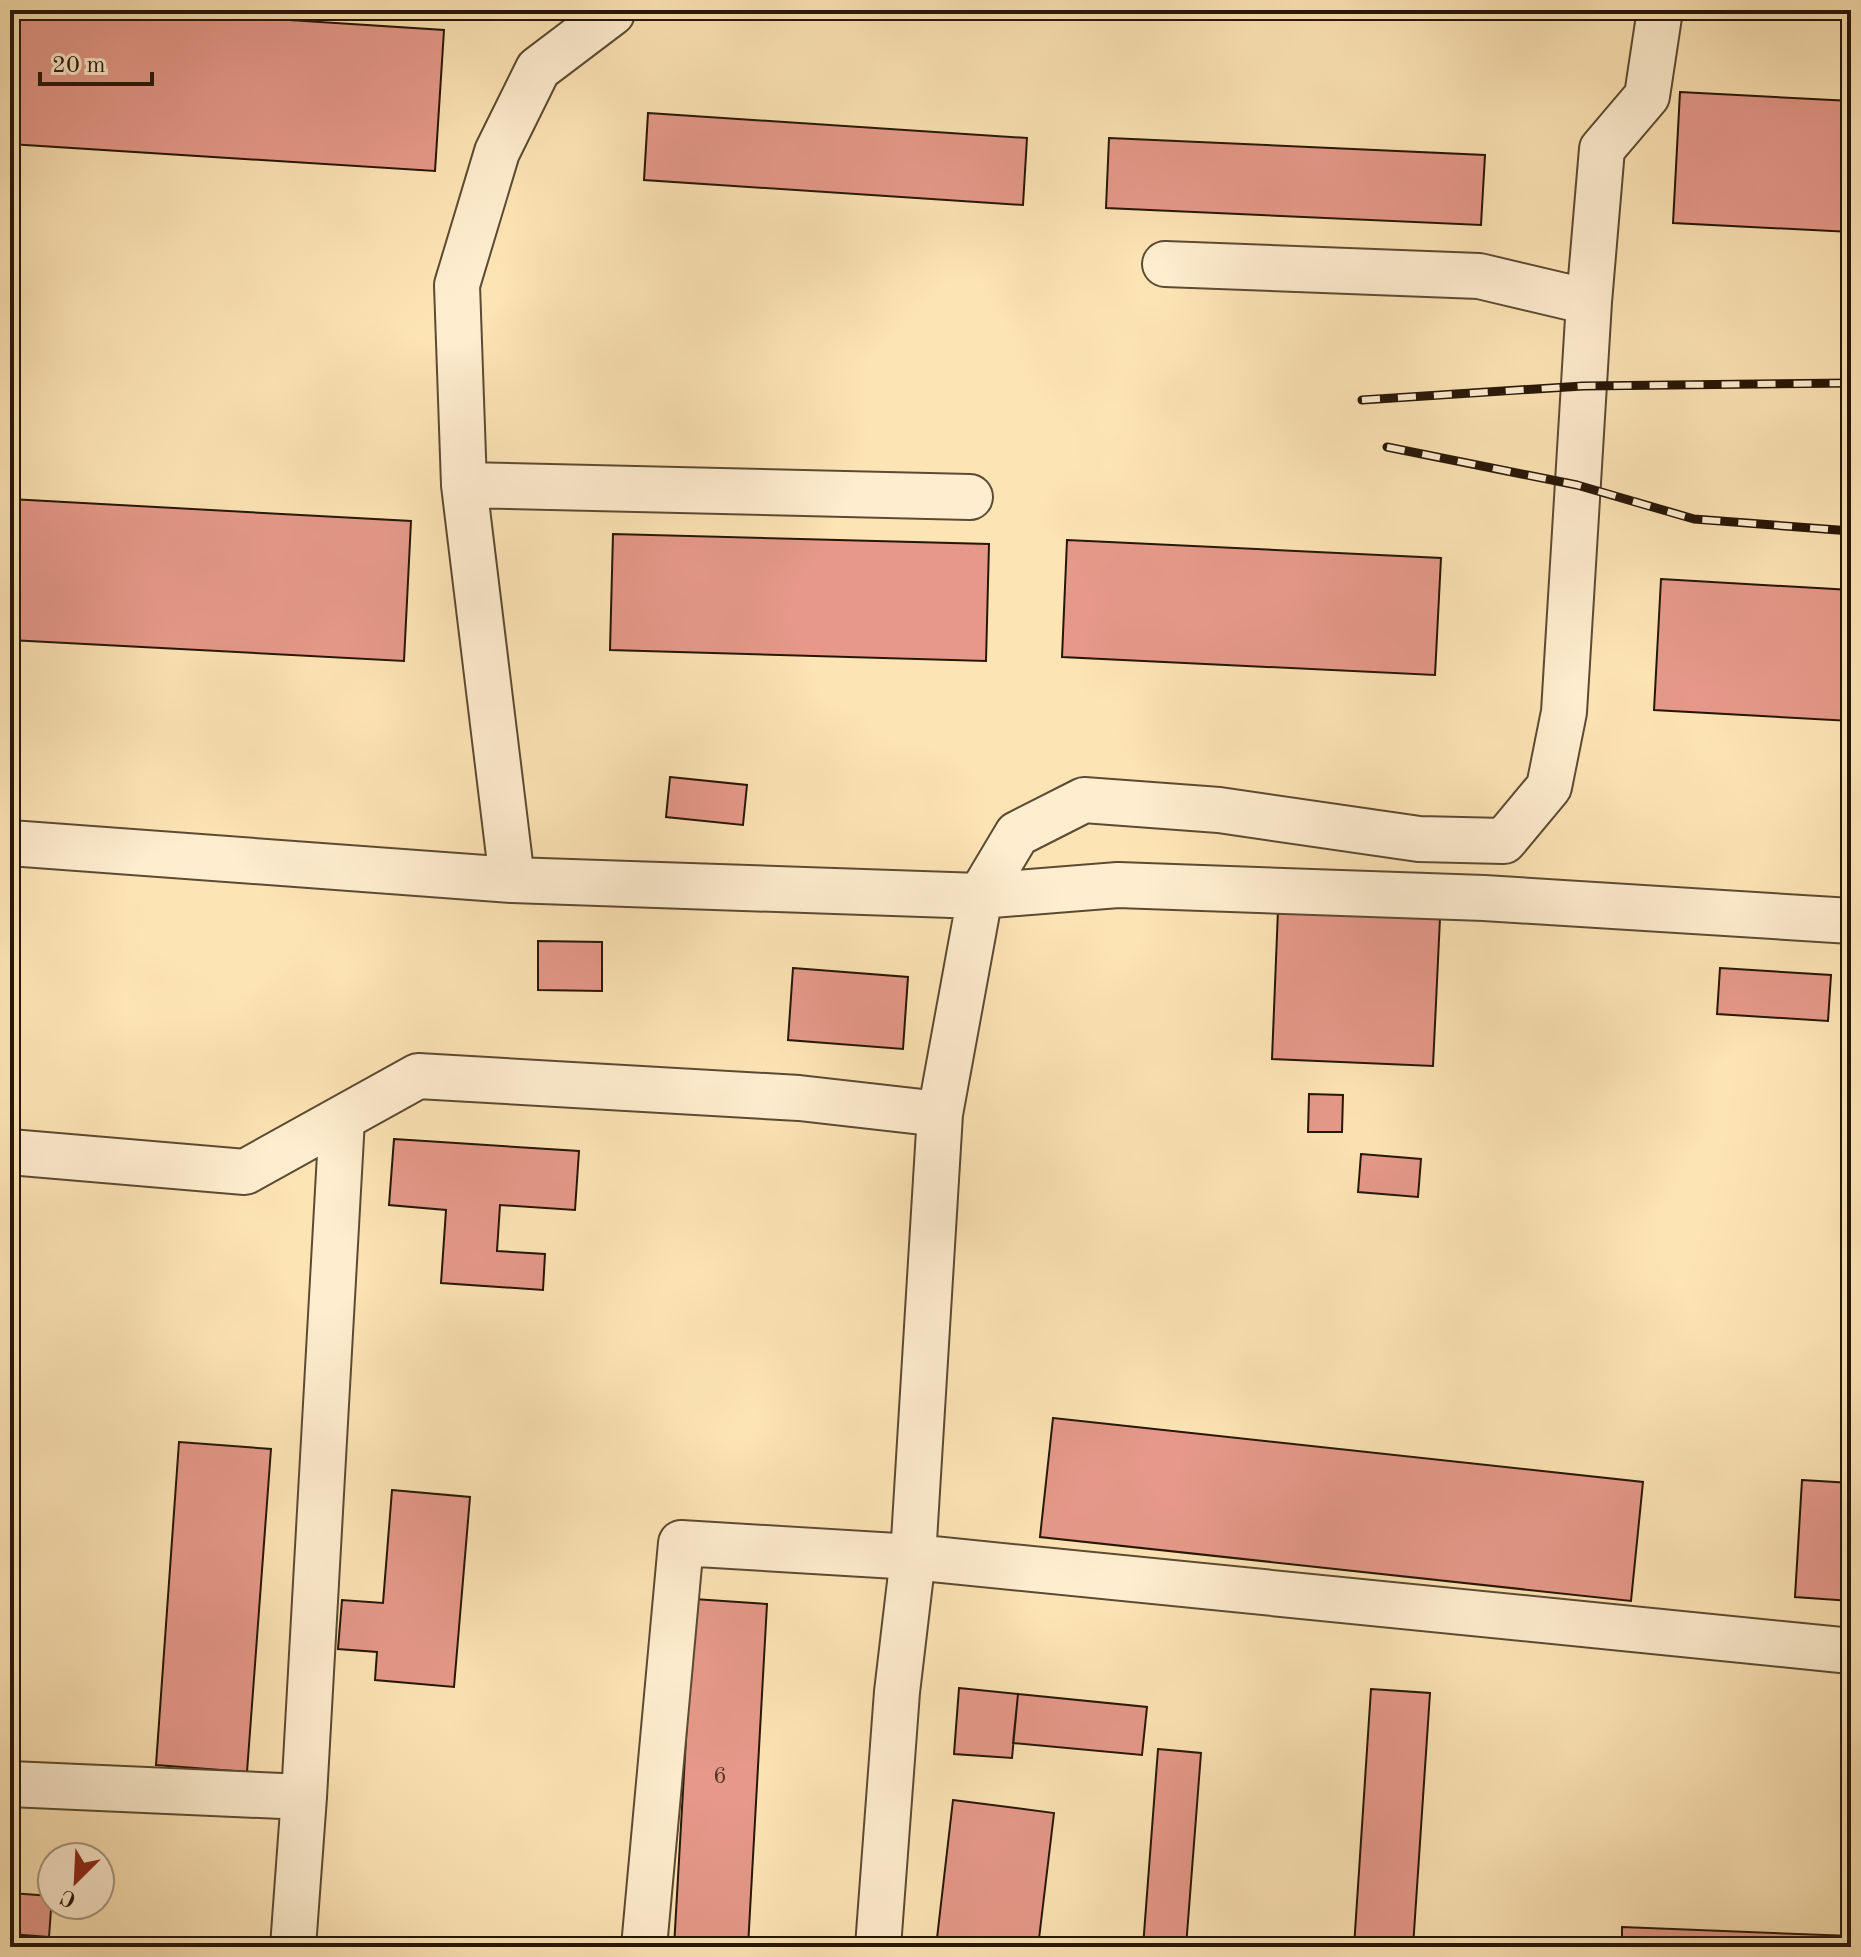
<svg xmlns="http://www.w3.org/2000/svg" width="1861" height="1957" font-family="'Old Standard TT',serif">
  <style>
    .building { fill: #e6998a; stroke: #271606; stroke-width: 2 }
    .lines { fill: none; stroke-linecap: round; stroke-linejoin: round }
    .minor-casing { stroke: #5c4a32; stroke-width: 48 }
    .minor { stroke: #feedcf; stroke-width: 44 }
    .rail-casing { stroke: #271606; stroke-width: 9 }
    .rail { stroke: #feedcf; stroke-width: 6; stroke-dasharray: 18; stroke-linecap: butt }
    .labels { text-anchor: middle; stroke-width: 6; stroke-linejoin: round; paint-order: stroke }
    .number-label { font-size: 24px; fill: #573727 }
  </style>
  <rect width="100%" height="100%" fill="#fde4b5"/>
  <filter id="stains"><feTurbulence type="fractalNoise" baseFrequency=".0025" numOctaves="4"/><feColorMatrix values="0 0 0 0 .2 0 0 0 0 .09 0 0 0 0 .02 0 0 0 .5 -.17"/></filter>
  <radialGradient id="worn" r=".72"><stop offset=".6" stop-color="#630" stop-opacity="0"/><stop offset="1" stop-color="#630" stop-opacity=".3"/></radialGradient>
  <path class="building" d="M10,10h126l308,20 -9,141 -425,-27z
    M1680,92l171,9v131l-178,-9z
    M648,113l379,25 -4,67 -379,-25z
    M1109,138l376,17 -4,70 -375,-17z
    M10,499l401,22 -7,140 -394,-21z
    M613,534l376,10 -3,117 -376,-11z
    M1067,540l374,18 -6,117 -373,-18z
    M1661,579l190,11v131l-197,-11z
    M670,777l77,8 -4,40 -77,-8z
    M1278,910l162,8 -7,148 -161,-7z
    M538,941l64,1v49l-64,-1z
    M793,968l115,9 -5,72 -115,-9z
    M1720,968l111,7 -3,46 -111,-7z
    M1309,1094l34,1 -1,37h-34z
    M394,1139l185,12 -4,59 -75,-5 -3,46 48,3 -2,36 -102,-7 5,-73 -57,-5z
    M1361,1154l60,5 -3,38 -60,-5z
    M1053,1418l590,64 -12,119 -591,-64z
    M179,1442l92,7 -24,323 -91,-7z
    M1802,1480l49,3v118l-56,-4z
    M392,1490l78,7 -16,190 -79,-7 2,-28 -39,-3 4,-49 41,3z
    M694,1599l73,5 -19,343h-74z
    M10,1642l10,1 -3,63h-7z
    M959,1688l59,6 -6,64 -58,-4z
    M1371,1689l59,4 -17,254h-59z
    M1018,1694l129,13 -5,48 -129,-12z
    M1158,1749l43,4 -15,194h-43z
    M953,1800l101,13 -16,134h-102z
    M10,1893l42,3 -3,41 -39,-3z
    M1622,1927l229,9v11h-229z"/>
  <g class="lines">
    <defs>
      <path id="minor" d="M1165,264l314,12 110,26
        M464,485l506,12
        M10,843l502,37 468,16 138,-11 366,13 367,23
        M512,880l-48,-395 -7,-200 40,-133 41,-83 74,-56
        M10,1152l235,20 173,-96 381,22 141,16
        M10,1784l294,13
        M293,1947l11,-150 38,-678
        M644,1947l37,-404 232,14 938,94
        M878,1947l19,-255 16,-135 27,-443 40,-218 37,-62 67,-34 135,10 200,29 85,2 45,-54 15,-75 25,-410 13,-153 45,-53 13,-86"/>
    </defs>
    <use href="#minor" class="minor-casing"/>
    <use href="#minor" class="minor"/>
    <defs>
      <path id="rail" d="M1362,400l221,-14 268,-3
        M1387,447l190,38 117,34 157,12"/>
    </defs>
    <use href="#rail" class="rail-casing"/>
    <use href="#rail" class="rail"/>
  </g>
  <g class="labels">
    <g class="number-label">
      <text x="720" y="1783">6</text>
    </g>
  </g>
  <rect width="1861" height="1957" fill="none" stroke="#fde4b5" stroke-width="40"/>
  <rect x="12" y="12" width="1837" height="1933" fill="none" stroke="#271606" stroke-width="4"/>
  <rect x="20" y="20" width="1821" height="1917" fill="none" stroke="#271606" stroke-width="2"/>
  <g transform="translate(76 1881) rotate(204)"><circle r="38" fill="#feedcf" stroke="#a8977f" stroke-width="2"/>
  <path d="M0-6L14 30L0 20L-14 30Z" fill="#8f2418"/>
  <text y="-12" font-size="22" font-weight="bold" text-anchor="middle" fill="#271606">С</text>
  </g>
  <path d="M40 72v12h112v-12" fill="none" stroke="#271606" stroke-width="4"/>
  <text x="52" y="72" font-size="24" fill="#271606" stroke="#feedcf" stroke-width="6" paint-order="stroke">20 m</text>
  <rect width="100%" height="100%" filter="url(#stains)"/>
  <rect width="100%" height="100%" fill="url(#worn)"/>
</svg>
